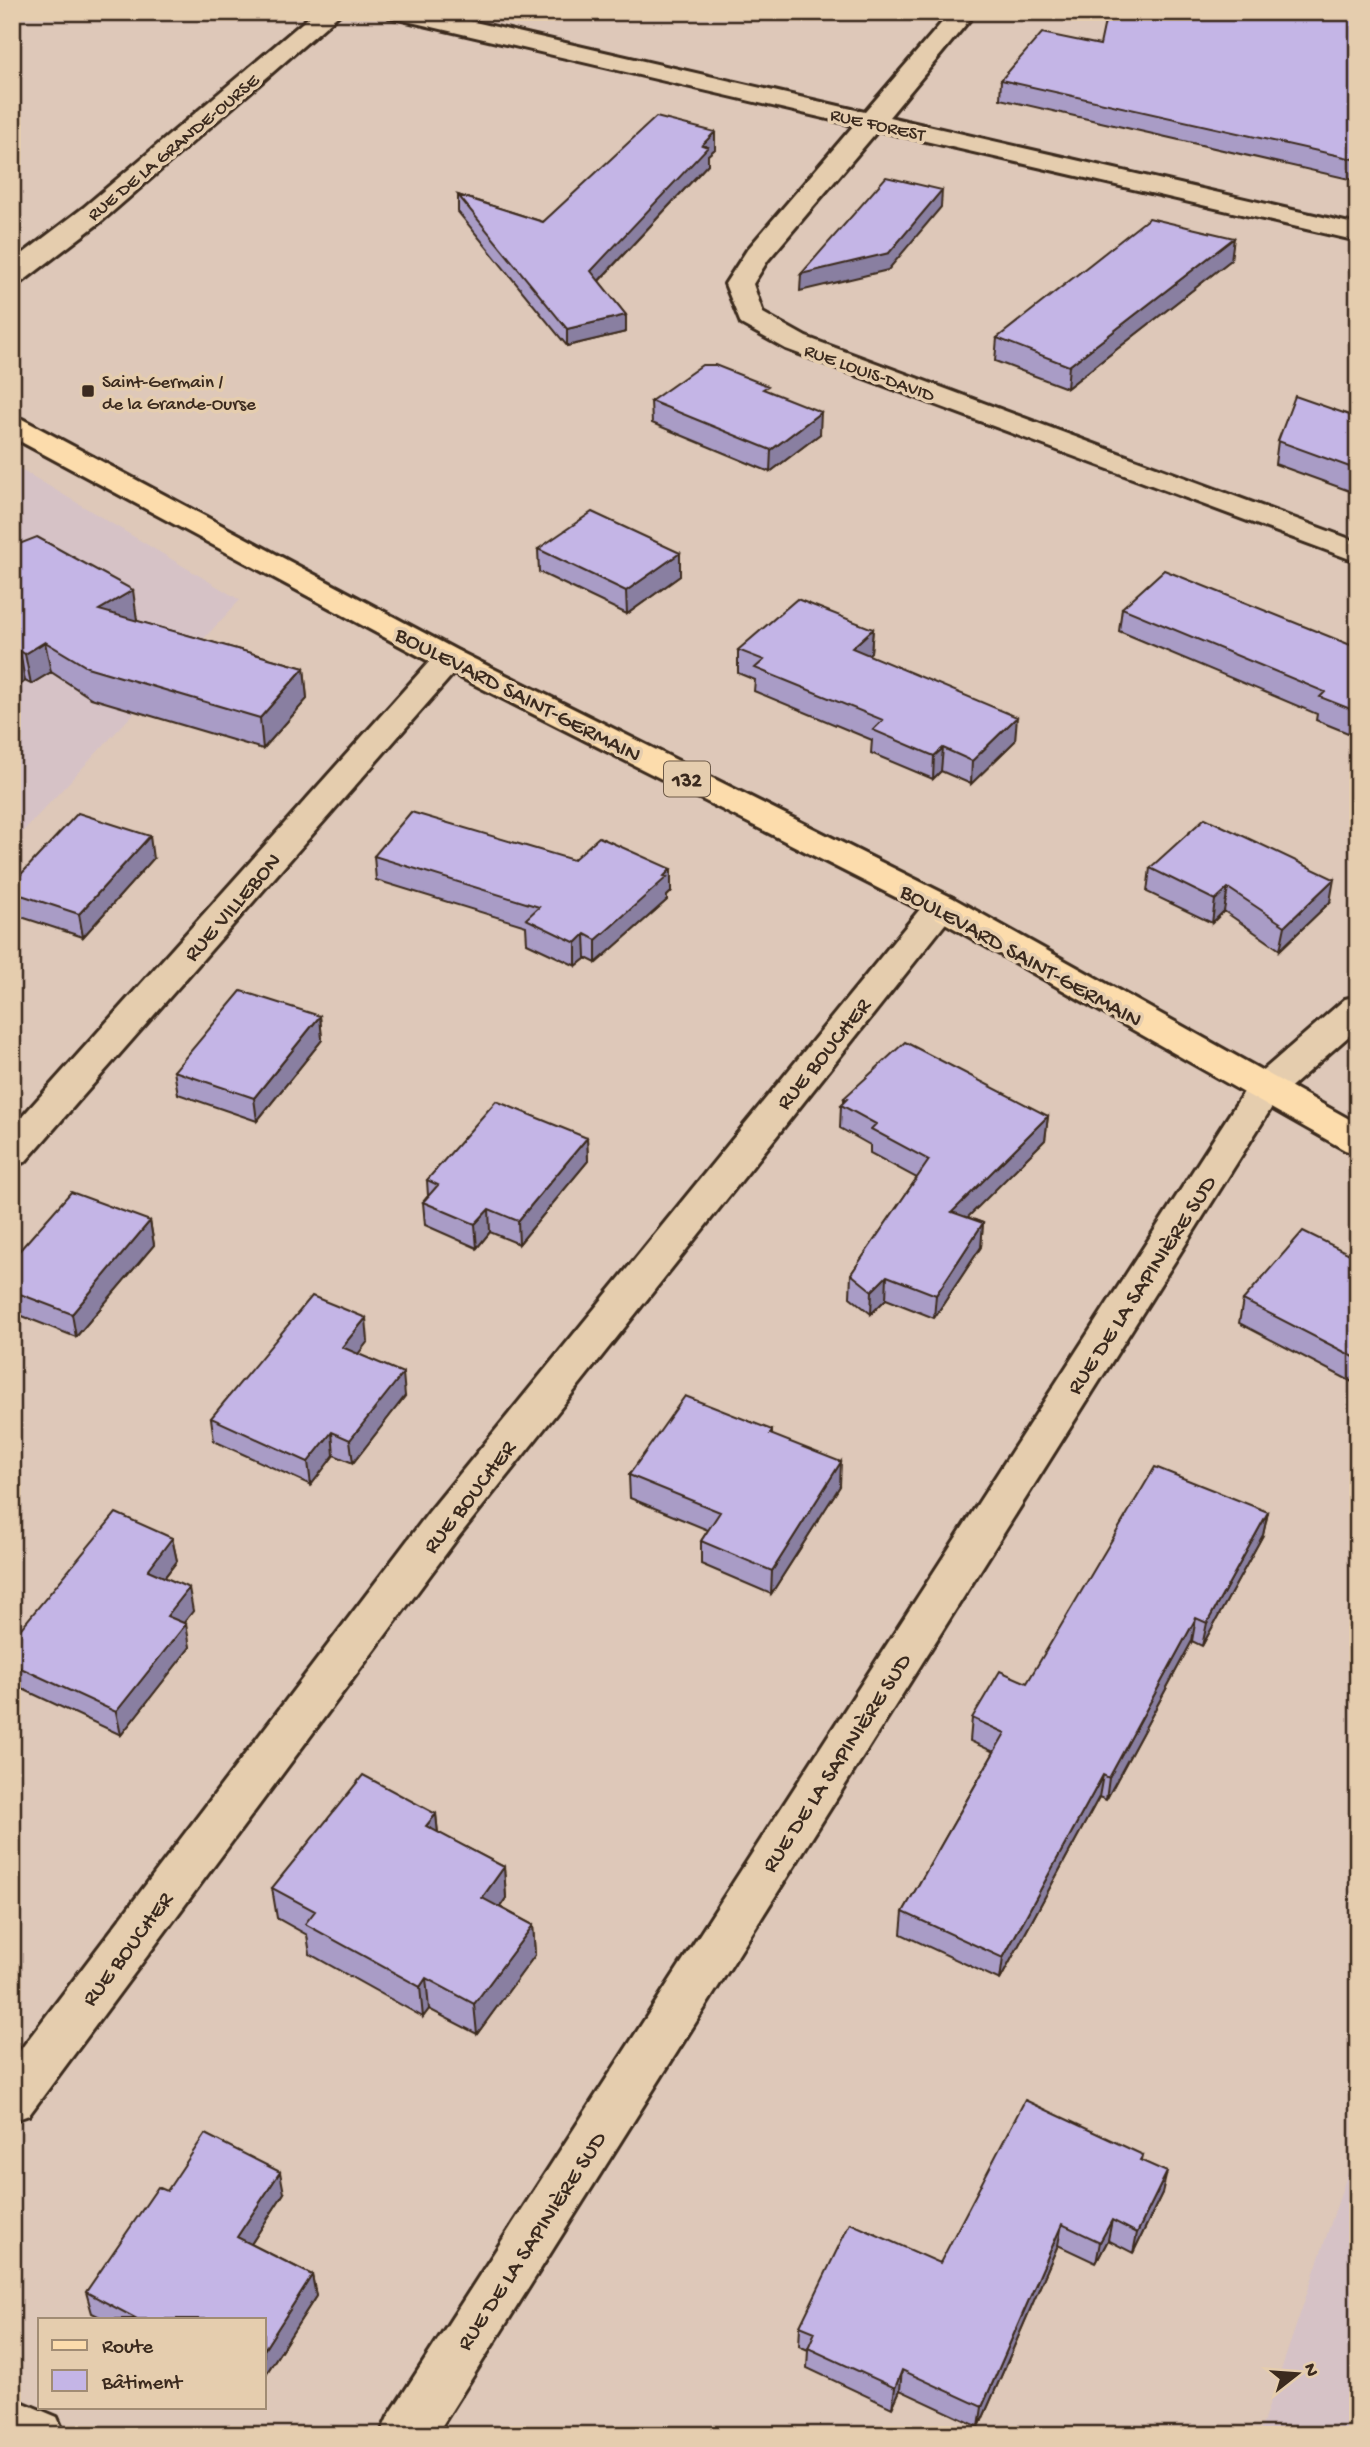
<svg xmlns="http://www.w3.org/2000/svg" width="1370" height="2447" font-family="'Gochi Hand',sans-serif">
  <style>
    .built { fill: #d6c2c6 }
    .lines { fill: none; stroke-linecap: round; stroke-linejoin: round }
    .minor-casing { stroke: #3b2a1e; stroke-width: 6 }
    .primary-casing { stroke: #3b2a1e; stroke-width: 6 }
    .minor { fill: #e5cdae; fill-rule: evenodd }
    .primary { fill: #fcdcac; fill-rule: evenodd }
    .wall { fill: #a99cc6; stroke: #3b2a1e; stroke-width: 2 }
    .shaded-wall { fill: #897fa1; stroke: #3b2a1e; stroke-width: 2 }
    .building { fill: #c4b5e6; stroke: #3b2a1e; stroke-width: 2 }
    .poi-dot { fill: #3b2a1e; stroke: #e5cdae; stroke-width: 2.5 }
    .labels { text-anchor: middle; stroke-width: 7; stroke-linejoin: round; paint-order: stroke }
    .far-street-label { font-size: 19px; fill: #3b2a1e; stroke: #e5cdae }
    .far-poi-label { font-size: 19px; fill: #3b2a1e; stroke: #e5cdae; text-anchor: start }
    .shield { fill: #e5cdae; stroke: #6e5b49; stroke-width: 2 }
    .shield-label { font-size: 21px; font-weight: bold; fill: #3b2a1e }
    .street-label { font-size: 23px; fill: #3b2a1e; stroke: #e5cdae }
  </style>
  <rect width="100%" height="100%" fill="#dec8b9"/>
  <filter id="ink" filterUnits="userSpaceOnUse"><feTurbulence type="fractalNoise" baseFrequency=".0143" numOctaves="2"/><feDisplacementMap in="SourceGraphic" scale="14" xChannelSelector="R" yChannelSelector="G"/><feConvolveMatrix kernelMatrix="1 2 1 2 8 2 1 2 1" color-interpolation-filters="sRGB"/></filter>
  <g filter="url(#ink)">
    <path class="built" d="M12,464l228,136 -228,243z
      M1358,2143v292h-99z"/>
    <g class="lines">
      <defs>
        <path id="minor" d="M315,12h27l-239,208 -81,62 -10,2v-22l71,-54z
          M386,12h45l434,100 86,-100h25l-87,105 469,108v16l-480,-111 -110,130 -15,24 10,29 43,24 552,205v20l-572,-213 -45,-25 -16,-40 22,-34 107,-125 -456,-106 -9,-2z
          M449,649l11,3 5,7 -5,7 -435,496 -13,4v-38l426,-476z
          M941,895l12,3 5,8 -5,8 -494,622 -430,579 -17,6v-60l417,-549 500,-614z
          M1358,996v32l-81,71 -841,1336h-56l8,-18 863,-1336 94,-82z
          M12,2398l45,19 8,18h-53z"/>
        <path id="primary" d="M12,416l10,3 438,233 493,246 405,226v30l-13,-4 -416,-236 -491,-248 -426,-229z"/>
      </defs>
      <use href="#minor" class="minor-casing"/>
      <use href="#primary" class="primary-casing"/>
      <use href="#minor" class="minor"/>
      <use href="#primary" class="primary"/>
    </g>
    <path class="wall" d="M1358,12v169l-358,-82 1,-19 99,-35z
      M715,149l-7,6v9l-109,117 27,34v17l-59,14 -109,-134v-17l85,27z
      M1231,260l-164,128 -72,-27 2,-23z
      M768,391l52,43 -50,38 -118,-49 -1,-22z
      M1358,418v76l-83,-30 3,-23z
      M12,542l125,78v1l167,47 3,31 -44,50 -172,-51 -40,-26 -20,12 -6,-3 -12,9z
      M538,549l142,4v23l-53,38 -88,-42z
      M1122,608l236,40v89l-42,-17 1,-6 -198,-83z
      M873,629l-2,23 -3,3 147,86 -44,43 -30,-13 -8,8 -62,-26 1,-13 -118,-49 1,-11 -17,-7v-23z
      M374,856l297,36 -4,4v4l-71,63 -10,-5 -10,8 -49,-23 -1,-17 -150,-46z
      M153,859l-70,78 -71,-23v-30z
      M1150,868l180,34 -50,48 -56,-39 -12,12 -65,-31z
      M320,1016l2,24 -65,81 -79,-27 -4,-23z
      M844,1098l204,18 -3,24 -78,77 16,6 -2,24 -47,71 -48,-19 -15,15 -21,-17 1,-23 66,-96 -47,-25v-8l-30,-17 1,-23 3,-3z
      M587,1138l1,23 -69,83 -29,-12 -13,16 -52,-23 -2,-23 5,-6 -1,-16z
      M150,1221l4,24 -78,92 -64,-25v-53z
      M1358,1258v127l-119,-62 4,-23z
      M368,1341l-10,13 47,42 -52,67 -19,-8 -23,30 -97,-44 -3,-23z
      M772,1430v5l68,51 -69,108 -70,-30v-23l7,-11 -78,-32 -1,-23z
      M1268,1512l-5,23 -61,111 -10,-5 -86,159 -7,-3 -99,183 -99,-46 2,-22 91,-160 -24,-11 2,-23 55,-35z
      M172,1538l5,23 -12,16 28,34 -10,12 7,24 -69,88 -109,-51v-20z
      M436,1814l2,19 66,34 2,31 -6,9 33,18 2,30 -58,79 -48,-25 -6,8 -113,-63 -3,-19 -30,-17 -5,-30z
      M1143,2155l-1,5 20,33 -29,60 -25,-13 -12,23 -38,-18 -79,182 -79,-37 -8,18 -85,-40 1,-18 -9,-4 1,-20 140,-63z
      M167,2191l117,2 -33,51 61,31 4,21 -52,81v-58h-160l-12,-6 -6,-21z"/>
    <path class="shaded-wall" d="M715,132v17l-7,6v9l-117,125v-18l111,-126z
      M942,190l-1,17 -53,63 -88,21 1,-17z
      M1234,238l-3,22 -164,128 2,-22z
      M626,315v17l-59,14v-17z
      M821,412l-1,22 -50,38 1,-22z
      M680,553v23l-53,38 -1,-23z
      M133,590l4,30 -33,20 -5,-30z
      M873,629l-2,23 -20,19 1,-23z
      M45,642l6,30 -20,12 -6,-30z
      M20,651l5,30 -12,9 -1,-34z
      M304,668l3,31 -44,50 -3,-31z
      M1017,717l-2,24 -44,43 1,-23z
      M943,748l-2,23 -8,8 1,-23z
      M150,836l3,23 -70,78 -4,-23z
      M671,869v23l-4,4v4l-71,63v-23z
      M1334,879l-4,23 -50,48 5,-24z
      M1228,888l-4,23 -12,12 3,-23z
      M585,934l1,24 -10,8v-23z
      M320,1016l2,24 -65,81 -3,-23z
      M1048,1116l-3,24 -95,95 2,-23z
      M587,1138l1,23 -69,83 -1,-23z
      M489,1209l1,23 -13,16 -2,-24z
      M150,1221l4,24 -78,92 -4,-23z
      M983,1223l-2,24 -47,71 2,-23z
      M887,1276l-1,23 -15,15 1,-23z
      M366,1318l2,23 -23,30 -3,-24z
      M403,1373l2,23 -52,67 -3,-23z
      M332,1432l2,23 -23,30 -3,-23z
      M841,1462l-1,24 -69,108 1,-23z
      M1268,1512l-5,23 -61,111 5,-23z
      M172,1538l5,23 -25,32 -4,-23z
      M189,1588l4,23 -22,28 -4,-23z
      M1196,1618l-4,23 -86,159 3,-22z
      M186,1624l4,23 -69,88 -5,-23z
      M1103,1775l-4,22 -99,183 3,-22z
      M436,1814l3,31 -13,-19z
      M504,1867l2,31 -21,30 -3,-30z
      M533,1925l2,30 -58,79 -3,-30z
      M426,1978l3,31 -6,8 -3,-30z
      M280,2172l4,21 -42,65 -5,-21z
      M1167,2172l-5,21 -29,60 4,-20z
      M1112,2220l-4,20 -12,23 4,-21z
      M1062,2224l-4,21 -79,182 3,-20z
      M312,2275l4,21 -52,81v-27z
      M902,2370l-2,20 -8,18 3,-20z"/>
    <path class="building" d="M1107,12h251v148l-357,-80 41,-47 58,12z
      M656,117l59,15 -13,13 6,2 -117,124 35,44 -59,14 -109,-134 85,27z
      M886,177l56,13 -53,63 -88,21z
      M1149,218l85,20 -165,128 -72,-28z
      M702,365h13l53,21 -5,3 58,23 -50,38 -120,-49z
      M1295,396l63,22v52l-80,-29z
      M592,512l88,41 -54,38 -88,-42z
      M37,537l96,53 -34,20 205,58 -44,50 -173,-51 -42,-25 -20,12 -5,-3 -8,5v-114l5,3z
      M1164,570l194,78v64l-38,-15 5,-5 -203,-84z
      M797,599l76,30 -21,19 165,69 -45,44 -29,-13 -9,8 -61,-26 10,-10 -128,-52 9,-8 -26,-10z
      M411,812l162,48 26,-23 72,32 -7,7 3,1 -71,63 -11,-6 -9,9 -50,-24 13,-12 -165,-51z
      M78,813l72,23 -71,78 -67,-22v-8z
      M1205,818l129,61 -49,47 -57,-38 -13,12 -65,-32z
      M241,991l79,25 -66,82 -80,-27z
      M905,1042l143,74 -96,96 31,11 -47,72 -49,-19 -15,15 -21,-17 78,-114 -58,-31 5,-5 -35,-19 6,-6 -3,-1z
      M496,1101l91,37 -69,83 -29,-12 -14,15 -52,-22 15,-17 -11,-5z
      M71,1192l79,29 -78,93 -60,-23v-32z
      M1303,1231l55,27v101l-115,-59z
      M312,1296l54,22 -24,29 61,26 -53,67 -18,-8 -24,30 -97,-44z
      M685,1396l87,34 -2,4 71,28 -69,109 -71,-30 19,-29 -91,-37z
      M1155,1467l113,45 -61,111 -11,-5 -87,160 -6,-3 -100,183 -100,-46 102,-179 -33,-15 28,-47 27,12z
      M116,1513l56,25 -24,32 41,18 -22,28 19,8 -70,88 -104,-48v-25z
      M363,1775l73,39 -10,12 78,41 -22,31 51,27 -59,79 -48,-26 -6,9 -115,-63 10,-13 -43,-23z
      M1025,2100l118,55 -3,5 27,12 -30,61 -25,-13 -12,22 -38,-18 -80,183 -80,-37 -7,18 -87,-40 7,-16 -15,-6 50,-103 90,40z
      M205,2134l75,38 -43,65 75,38 -48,75v-31h-127l-51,-27 72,-105 9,4z"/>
  </g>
  <rect class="poi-dot" x="81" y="384" width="14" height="14" rx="3.5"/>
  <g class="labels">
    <g class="far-street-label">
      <text transform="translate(878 123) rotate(13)" y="7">RUE FOREST</text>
      <text transform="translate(172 146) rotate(-40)" y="7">RUE DE LA GRANDE-OURSE</text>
      <text transform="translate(870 371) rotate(20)" y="7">RUE LOUIS-DAVID</text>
    </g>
    <g class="far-poi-label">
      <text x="102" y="387">Saint-Germain /<tspan x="102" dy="22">de la Grande-Ourse</tspan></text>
    </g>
    <rect class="shield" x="664" y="761.5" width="46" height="35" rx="5"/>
    <g class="shield-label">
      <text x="687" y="786">132</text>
    </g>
    <g class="street-label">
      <text transform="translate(519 693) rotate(27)" y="8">BOULEVARD SAINT-GERMAIN</text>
      <text transform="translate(231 906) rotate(-49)" y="8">RUE VILLEBON</text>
      <text transform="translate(1022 954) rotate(29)" y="8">BOULEVARD SAINT-GERMAIN</text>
      <text transform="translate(822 1053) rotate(-51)" y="8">RUE BOUCHER</text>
      <text transform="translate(1140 1284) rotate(-57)" y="8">RUE DE LA SAPINIÈRE SUD</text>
      <text transform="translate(468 1496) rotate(-52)" y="8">RUE BOUCHER</text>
      <text transform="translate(835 1762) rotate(-57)" y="8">RUE DE LA SAPINIÈRE SUD</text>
      <text transform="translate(126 1948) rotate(-53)" y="8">RUE BOUCHER</text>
      <text transform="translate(530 2240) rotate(-57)" y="8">RUE DE LA SAPINIÈRE SUD</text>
    </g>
  </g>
  <rect width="1370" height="2447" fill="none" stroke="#e5cdae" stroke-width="42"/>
  <rect x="21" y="21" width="1328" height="2405" fill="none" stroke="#3b2a1e" stroke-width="2.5" filter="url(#ink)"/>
  <rect x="38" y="2318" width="228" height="91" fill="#e5cdae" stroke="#a18c74" stroke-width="2"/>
  <rect x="52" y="2340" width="35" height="10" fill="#fcdcac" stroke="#a18c74" stroke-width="2"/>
  <text x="102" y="2352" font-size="21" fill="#3b2a1e">Route</text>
  <rect x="52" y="2370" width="35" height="21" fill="#c4b5e6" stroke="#a18c74" stroke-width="2"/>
  <text x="102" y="2388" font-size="21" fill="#3b2a1e">Bâtiment</text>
  <g transform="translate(1297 2374) rotate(73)" stroke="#e5cdae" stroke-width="5" paint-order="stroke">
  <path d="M0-5L12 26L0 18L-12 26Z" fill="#3b2a1e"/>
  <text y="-10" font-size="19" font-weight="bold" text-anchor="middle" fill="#3b2a1e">N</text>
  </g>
</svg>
